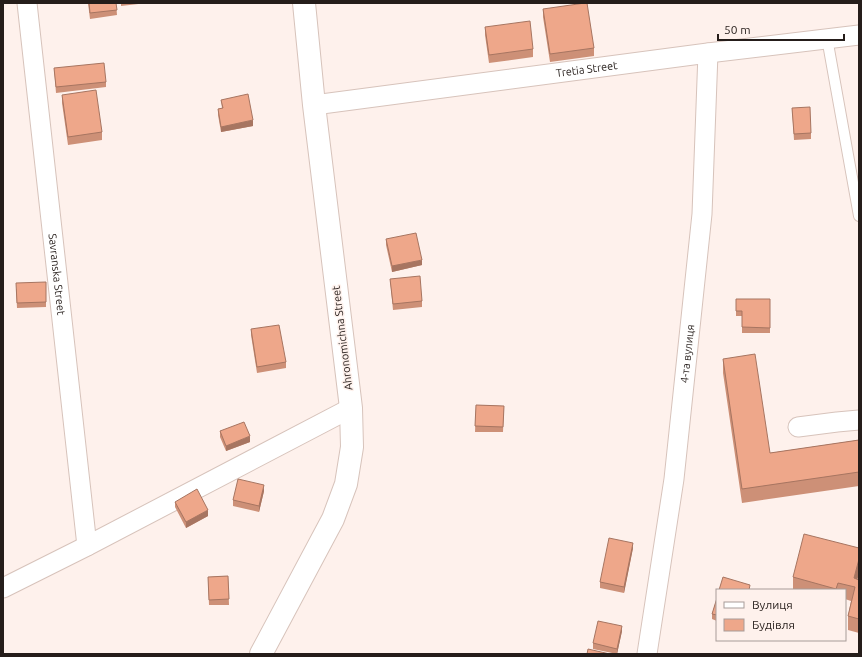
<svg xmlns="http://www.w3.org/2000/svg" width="862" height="657" font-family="Ubuntu,sans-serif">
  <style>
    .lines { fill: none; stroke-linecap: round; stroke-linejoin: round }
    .lane-casing { stroke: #d7c3bb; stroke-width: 12 }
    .street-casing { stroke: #d7c3bb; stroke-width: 21 }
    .secondary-casing { stroke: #d7c3bb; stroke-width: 24 }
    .lane { stroke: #fff; stroke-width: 10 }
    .street { stroke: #fff; stroke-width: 19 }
    .secondary { stroke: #fff; stroke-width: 22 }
    .wall { fill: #cd9077 }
    .shaded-wall { fill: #a77561 }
    .building { fill: #eea78a; stroke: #a77561 }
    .labels { text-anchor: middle; stroke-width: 3; stroke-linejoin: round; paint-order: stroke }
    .street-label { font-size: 11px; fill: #251d1a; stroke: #fef1ec }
  </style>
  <rect width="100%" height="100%" fill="#fef1ec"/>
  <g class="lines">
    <defs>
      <path id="lane" d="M827,38l32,178"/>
      <g id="street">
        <path id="s1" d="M27,3l60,543"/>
        <path id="s2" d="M314,105l394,-52 151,-18"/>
        <path d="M798,427l39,-5 22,-2"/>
        <path d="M3,588l84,-42 264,-138"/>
        <path id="s3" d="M647,654l27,-175 28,-265 6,-161"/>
      </g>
      <path id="secondary" d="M261,654l72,-135 13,-35 6,-37 -1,-39 -37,-303 -10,-102"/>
    </defs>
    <use href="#lane" class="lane-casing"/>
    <use href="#street" class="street-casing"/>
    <use href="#secondary" class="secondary-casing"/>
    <use href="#lane" class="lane"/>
    <use href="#street" class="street"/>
    <use href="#secondary" class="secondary"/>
  </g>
  <path class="wall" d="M88,3h28l1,12 -27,4z
    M121,3h26l-26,3z
    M543,9l51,39v8l-44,6 -7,-45z
    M485,27l48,22v8l-44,6 -4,-28z
    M54,68l52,14v5l-50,6z
    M62,95l40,37v8l-34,5 -6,-42z
    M221,100l32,26 -32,6 -3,-17v-6l4,-1z
    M792,108l19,25v6l-17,1z
    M386,239l36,26 -30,7 -6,-27z
    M390,279l32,22v6l-29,3z
    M46,282v25l-29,1 -1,-19z
    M736,299h34v34h-28v-17h-6z
    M251,329l35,33v6l-29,5 -6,-38z
    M723,359l47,94 89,-13v46l-117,17 -19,-130z
    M476,405l28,1 -1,26h-28z
    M220,431l30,11 -24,9 -6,-14z
    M264,491l-5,21 -26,-6v-6z
    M175,502l33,14 -22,12 -11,-21z
    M633,548l-9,45 -24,-5v-6z
    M859,548v25l-2,6 2,1v53l-11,-3v-14l3,-15 -6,-2v-9h-52v-13z
    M228,576l1,29h-20l-1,-28z
    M717,598v23l-5,-2v-5z
    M622,631l-5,23 -24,-5v-6z"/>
  <path class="shaded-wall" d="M253,120v6l-32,6v-5z
    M422,260v5l-30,7v-6z
    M250,436v6l-24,9v-5z
    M264,485v6l-5,21v-6z
    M208,510v6l-22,12v-6z
    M633,543v5l-9,45v-6z
    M859,559v14l-4,17 -1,-12z
    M622,626v5l-5,23v-5z"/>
  <path class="building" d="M89,3h27l1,7 -27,3z
    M585,3h2l7,45 -44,6 -7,-45z
    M530,21l3,28 -44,6 -4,-28z
    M104,63l2,19 -50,5 -2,-19z
    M96,90l6,42 -34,5 -6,-42z
    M248,94l5,26 -32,7 -3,-18 5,-1 -2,-8z
    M810,107l1,26 -17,1 -2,-26z
    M416,233l6,27 -30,6 -6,-27z
    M420,276l2,25 -29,3 -3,-25z
    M46,282v20l-29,1 -1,-20z
    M736,299h34v29l-28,-1v-16h-6z
    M279,325l7,37 -29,5 -6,-38z
    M755,354l15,99 89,-13v32l-117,17 -19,-130z
    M476,405l28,1 -1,21 -28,-1z
    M244,422l6,14 -24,10 -6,-15z
    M238,479l26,6 -5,21 -26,-6z
    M197,489l11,21 -22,12 -11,-20z
    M804,534l55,14v11l-5,19 5,2v39l-11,-3 7,-29 -17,-4 -2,6 -43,-12z
    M609,538l24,5 -9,44 -24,-5z
    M228,576l1,23 -20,1 -1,-23z
    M723,577l27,8 -1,5h-30z
    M717,598v17l-5,-1z
    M598,621l24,5 -5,23 -24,-6z
    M588,649l22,5h-23z"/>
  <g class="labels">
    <g class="street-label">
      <text dy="4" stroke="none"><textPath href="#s2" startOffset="275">Tretia Street</textPath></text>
      <text dy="4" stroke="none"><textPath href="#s1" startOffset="273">Savranska Street</textPath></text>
      <text transform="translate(342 338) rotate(-97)" y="4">Ahronomichna Street</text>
      <text dy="4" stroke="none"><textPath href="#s3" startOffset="303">4-та вулиця</textPath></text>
    </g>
  </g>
  <rect width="862" height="657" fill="none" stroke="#251d1a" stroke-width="8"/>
  <rect x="716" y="589" width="130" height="52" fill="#fef1ec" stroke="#a79c98"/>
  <rect x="724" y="602" width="20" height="6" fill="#ffffff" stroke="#a79c98"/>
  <text x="752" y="609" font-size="12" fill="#251d1a">Вулиця</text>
  <rect x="724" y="619" width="20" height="12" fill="#eea78a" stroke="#a79c98"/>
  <text x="752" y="629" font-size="12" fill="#251d1a">Будівля</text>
  <path d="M718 34v6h126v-6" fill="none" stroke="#251d1a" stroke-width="2"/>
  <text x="724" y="34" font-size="12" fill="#251d1a" stroke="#fef1ec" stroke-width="3" paint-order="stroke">50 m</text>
</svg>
